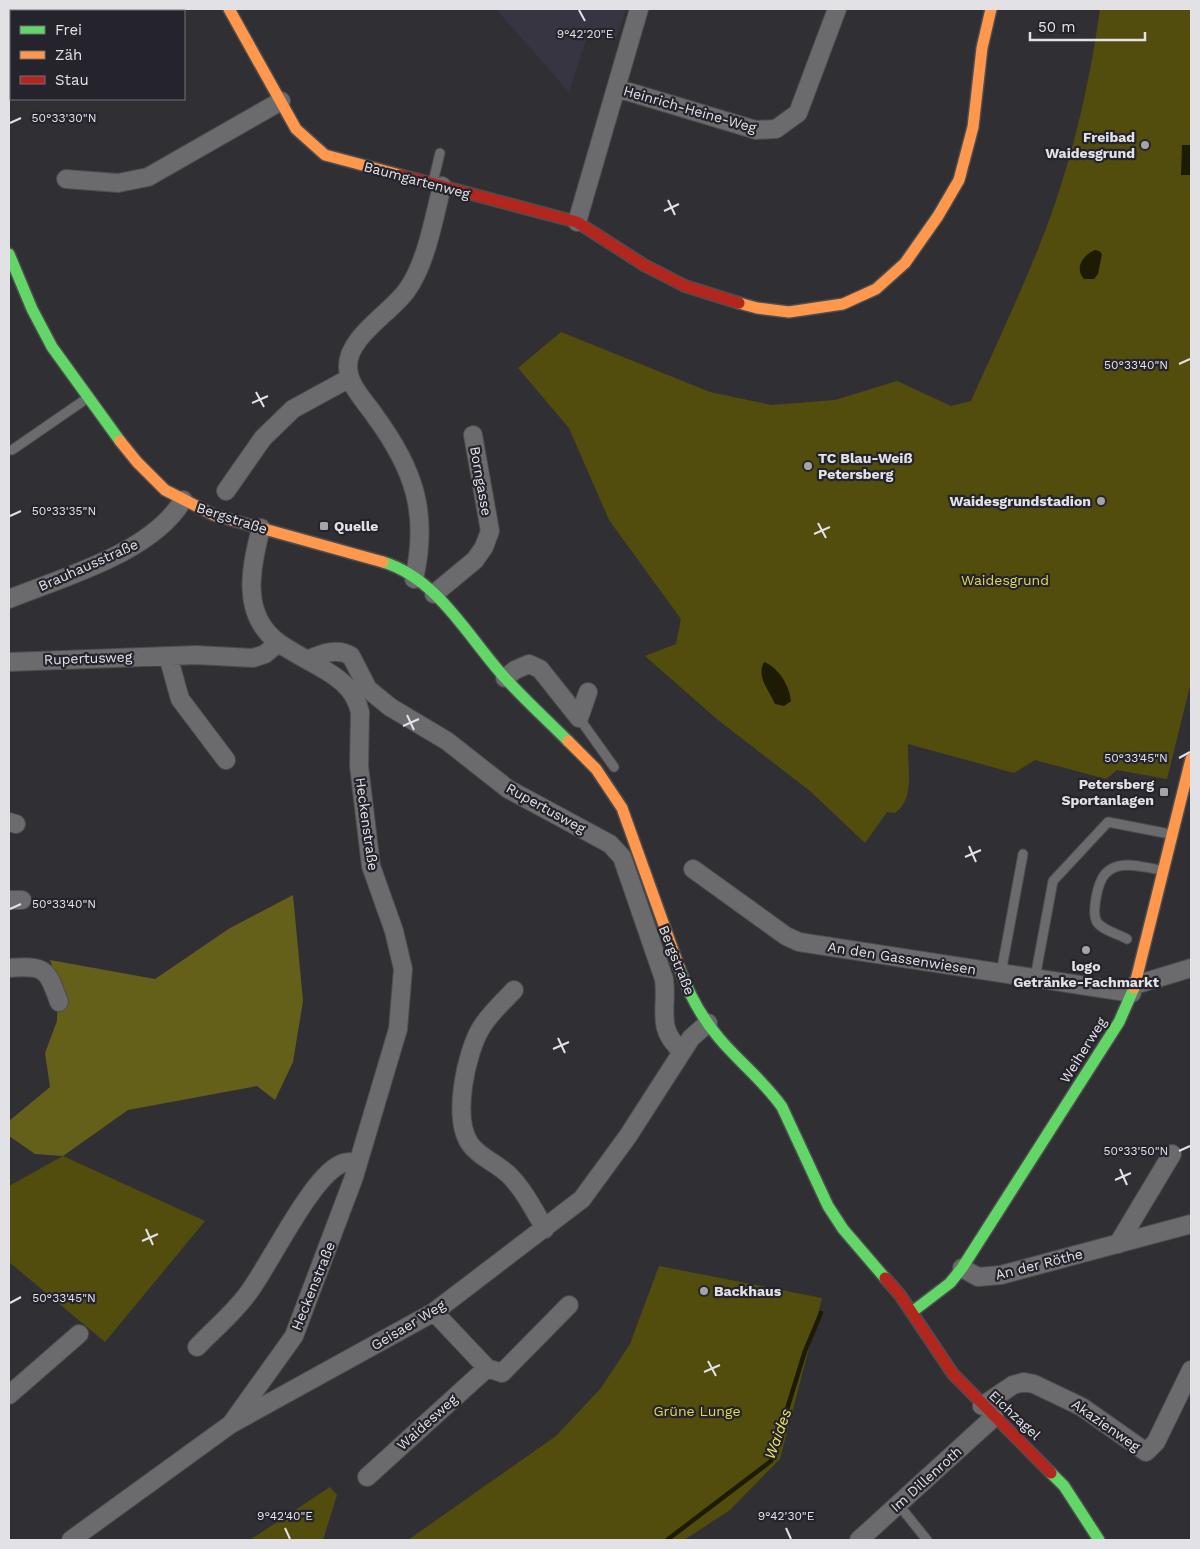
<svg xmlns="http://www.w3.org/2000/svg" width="1200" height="1549" font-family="'Work Sans',sans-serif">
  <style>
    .built { fill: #373541 }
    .green { fill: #524d0d }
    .forest { fill: #645f19 }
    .water { fill: #1e1b05 }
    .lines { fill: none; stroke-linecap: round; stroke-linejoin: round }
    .stream { stroke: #1e1b05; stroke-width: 4.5 }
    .lane-casing { stroke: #4d4d50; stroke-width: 11 }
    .street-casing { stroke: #4d4d50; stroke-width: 20 }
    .fast-casing { stroke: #4d4d50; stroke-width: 14 }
    .slow-casing { stroke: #4d4d50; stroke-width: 14 }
    .jam-casing { stroke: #4d4d50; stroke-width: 14 }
    .lane { stroke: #6b6b6e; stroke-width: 9 }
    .street { stroke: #6b6b6e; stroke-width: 18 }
    .fast { stroke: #63d668; stroke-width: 11 }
    .slow { stroke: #ff974d; stroke-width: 11 }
    .jam { stroke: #b3261e; stroke-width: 11 }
    .ticks { fill: none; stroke: #e2e1e6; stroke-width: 2 }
    .poi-dot { fill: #a4a3a8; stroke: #25242c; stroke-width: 2 }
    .labels { text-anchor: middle; stroke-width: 4.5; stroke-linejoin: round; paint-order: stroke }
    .street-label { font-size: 14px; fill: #e2e1e6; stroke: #25242c }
    .poi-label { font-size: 14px; font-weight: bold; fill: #e2e1e6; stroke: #25242c; text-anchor: end }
    .park-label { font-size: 14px; fill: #e2d853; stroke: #25242c }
    .water-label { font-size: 15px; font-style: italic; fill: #f0e662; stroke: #25242c }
    .ticks-label { font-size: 12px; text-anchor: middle; fill: #e2e1e6; stroke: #25242c; stroke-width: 4.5; stroke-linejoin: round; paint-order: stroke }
  </style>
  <rect width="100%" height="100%" fill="#303034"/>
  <path class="built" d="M496,9h130l-10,30 -27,-8 -20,61z"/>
  <path class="green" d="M1100,9h91v673l-24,97 -50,-9 -11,9 -71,-19 -21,13 -106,-29c-1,23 8,54 -13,69l-8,-1 -22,31 -55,-52 -92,-71 -73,-64 31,-12 5,-25 -72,-99 -40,-92 -51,-60 43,-36 149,60 61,13 64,-5 62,-19 54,25 20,-5c23,-52 48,-104 69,-157 30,-74 49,-156 60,-235z
    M63,1156l142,65 -100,121 -96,-80v-76z
    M659,1266l163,32 -42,161 -50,51 -46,30h-276l148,-104 45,-48 29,-44z
    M330,1487l7,8 -14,45h-73z"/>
  <path class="forest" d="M293,895l10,106 -10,61 -18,38 -18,-14 -129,24 -65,46 -28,-2 -26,-18v-15l41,-34 -5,-34 12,-32 1,-37 -8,-24 105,19 75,-51z"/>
  <path class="water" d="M1182,145h9v30h-10z
    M1095,250l4,1 3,3 -4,20 -4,5h-10c-10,-11 -1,-24 11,-29z
    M764,662c14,5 26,24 27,39l-7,5 -9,-2c-6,-14 -19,-27 -11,-42z"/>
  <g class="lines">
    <path class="stream" d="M667,1540l104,-79 34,-110 16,-38"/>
    <defs>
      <path id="lane" d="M433,182l7,-29
        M12,450l74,-51
        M579,718l35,49
        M1127,939c-9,-5 -25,-9 -30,-17 -6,-10 1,-40 8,-48 4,-4 9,-7 14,-8 14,-3 28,2 42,4
        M1001,973l22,-119
        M1035,978l18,-97 55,-59 62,12
        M898,1504l29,36"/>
      <path id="street" d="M616,88l140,42 20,-1 22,-16 39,-104
        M66,179l52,4 30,-6 133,-76
        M577,222l62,-213
        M226,491l37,-53 30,-29 55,-30
        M414,579c15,-66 0,-110 -39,-163 -10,-15 -27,-31 -27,-49 -1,-30 43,-54 59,-77 19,-26 27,-72 35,-104
        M434,594l41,-34 9,-13 6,-16 -17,-96
        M9,599c54,-22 143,-46 174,-99
        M168,656l12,43 46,61
        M307,660c14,-6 30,-13 44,-4l17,33 22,18 57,34 61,48 102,55 12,13 42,122c4,29 -9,50 18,72
        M9,662l187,-7 57,3 12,-4 13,-11
        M505,678l10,-8 14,-6 11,5 39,49 9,-26
        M9,822l7,2
        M693,869l93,67 13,6 333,51
        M9,900h13
        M9,968c37,-3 38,1 50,34
        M1135,985l56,-17
        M514,990c-11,12 -24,23 -33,38 -15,25 -29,90 -11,116 10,14 27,19 39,31 15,15 25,35 36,54
        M1118,1244l54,-90
        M962,1268l16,9 23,-2 190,-51
        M434,1312l53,56 15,5 67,-68
        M197,1347c17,-18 38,-35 52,-55 22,-30 61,-112 90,-127 6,-4 12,-3 19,-2
        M9,1395l70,-61
        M982,1406l31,-21 11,-3 10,2 48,23 64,45 10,-10 35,-72
        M231,1424l63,-88 60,-159 44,-148 5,-60 -9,-38 -23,-65 -12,-100 1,-54c-5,-21 -17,-31 -35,-42 -15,-9 -32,-17 -46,-27 -39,-28 -28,-76 -18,-115
        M367,1477l120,-109
        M71,1540l160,-116 203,-112 148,-113 46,-63 63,-98 17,-15
        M859,1540l135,-123"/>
      <path id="fast" d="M9,254l23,55 20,38 68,94
        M383,562c56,17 86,77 123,117 19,21 41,41 62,62
        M679,967c9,25 23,51 40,71 20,24 45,43 63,69l46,99 15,23 42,49
        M912,1312l38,-29 12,-15 157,-246 15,-34
        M1051,1473l13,13 35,54"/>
      <path id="slow" d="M229,9l67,120 29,26 75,20
        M739,303l18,5 32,4 54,-8 33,-15 29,-26 33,-47 21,-36 14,-53 9,-79 9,-39
        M120,441l17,21 28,28 49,25 169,47
        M568,741l28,28 26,39 57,159
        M1134,988l57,-229"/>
      <path id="jam" d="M400,175l177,47 67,43 41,21 54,17
        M885,1278l15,17 53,79 98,99"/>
    </defs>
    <use href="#lane" class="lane-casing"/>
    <use href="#street" class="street-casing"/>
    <use href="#fast" class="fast-casing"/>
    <use href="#slow" class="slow-casing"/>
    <use href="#jam" class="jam-casing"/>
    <use href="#lane" class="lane"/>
    <use href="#street" class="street"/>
    <use href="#fast" class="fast"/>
    <use href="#slow" class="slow"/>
    <use href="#jam" class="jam"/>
  </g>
  <path class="ticks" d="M579,10l6,11M10,123l11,-5M668,200l7,15M664,211l15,-7M1179,364l11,-5M256,392l8,15M252,403l16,-7M10,516l11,-5M818,523l8,15M814,534l16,-7M407,715l7,15M403,726l16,-7M1179,758l11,-6M969,846l7,16M965,857l16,-7M10,909l11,-5M558,1038l7,15M553,1049l16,-7M1179,1151l11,-5M1120,1169l7,16M1115,1180l16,-7M146,1229l7,16M142,1241l16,-7M10,1303l11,-6M708,1361l8,15M704,1372l16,-7M285,1528l5,11M786,1528l5,11"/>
  <g class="poi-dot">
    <circle cx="1145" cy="145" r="5"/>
    <circle cx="808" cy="466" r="5"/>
    <circle cx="1101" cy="501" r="5"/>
    <rect x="319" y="521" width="10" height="10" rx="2.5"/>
    <rect x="1159" y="787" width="10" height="10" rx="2.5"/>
    <circle cx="1086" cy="950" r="5"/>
    <circle cx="704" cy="1291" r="5"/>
  </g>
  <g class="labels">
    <g class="street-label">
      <text transform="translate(690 109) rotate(16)" y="5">Heinrich-Heine-Weg</text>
      <text transform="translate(417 180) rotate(15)" y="5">Baumgartenweg</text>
      <text transform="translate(481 481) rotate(80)" y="5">Borngasse</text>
      <text transform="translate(232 518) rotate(18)" y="5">Bergstraße</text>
      <text transform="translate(88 565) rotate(-24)" y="5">Brauhausstraße</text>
      <text transform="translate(88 658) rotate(-2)" y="5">Rupertusweg</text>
      <text transform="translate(546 808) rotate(29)" y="5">Rupertusweg</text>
      <text transform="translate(367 824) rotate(82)" y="5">Heckenstraße</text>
      <text transform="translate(902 958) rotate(9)" y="5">An den Gassenwiesen</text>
      <text transform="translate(677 960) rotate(68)" y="5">Bergstraße</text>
      <text transform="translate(1083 1050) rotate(-58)" y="5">Weiherweg</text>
      <text transform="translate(1039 1264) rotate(-14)" y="5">An der Röthe</text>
      <text transform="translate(313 1286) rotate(-68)" y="5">Heckenstraße</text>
      <text transform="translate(408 1325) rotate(-31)" y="5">Geisaer Weg</text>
      <text transform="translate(1015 1415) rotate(43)" y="5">Eichzagel</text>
      <text transform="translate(427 1422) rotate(-42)" y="5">Waidesweg</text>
      <text transform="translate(1106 1425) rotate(35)" y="5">Akazienweg</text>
      <text transform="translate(926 1479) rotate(-42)" y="5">Im Dillenroth</text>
    </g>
    <g class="poi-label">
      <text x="1135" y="142">Freibad<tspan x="1135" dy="16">Waidesgrund</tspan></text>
      <text x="818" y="463" text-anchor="start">TC Blau-Weiß<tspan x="818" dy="16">Petersberg</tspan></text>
      <text x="1091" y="506">Waidesgrundstadion</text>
      <text x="334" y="531" text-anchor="start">Quelle</text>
      <text x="1154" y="789">Petersberg<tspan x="1154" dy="16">Sportanlagen</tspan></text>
      <text x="1086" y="971" text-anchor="middle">logo<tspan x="1086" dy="16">Getränke-Fachmarkt</tspan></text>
      <text x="714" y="1296" text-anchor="start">Backhaus</text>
    </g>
    <g class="park-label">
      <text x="1005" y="585">Waidesgrund</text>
      <text x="697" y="1416">Grüne Lunge</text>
    </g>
    <g class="water-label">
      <text transform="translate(778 1434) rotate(-70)" y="5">Waides</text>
    </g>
  </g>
  <g class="ticks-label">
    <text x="585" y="38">9°42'20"E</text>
    <text x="64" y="122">50°33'30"N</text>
    <text x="1136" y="369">50°33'40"N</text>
    <text x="64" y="515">50°33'35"N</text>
    <text x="1136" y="762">50°33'45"N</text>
    <text x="64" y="908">50°33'40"N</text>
    <text x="1136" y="1155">50°33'50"N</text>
    <text x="64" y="1302">50°33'45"N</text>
    <text x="285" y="1520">9°42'40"E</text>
    <text x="786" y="1520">9°42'30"E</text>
  </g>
  <rect width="1200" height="1549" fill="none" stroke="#e2e1e6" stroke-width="20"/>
  <rect x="10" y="10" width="175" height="90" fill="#25242c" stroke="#717076"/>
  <rect x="20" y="26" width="25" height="8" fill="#63d668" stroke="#717076"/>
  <text x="55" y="35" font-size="15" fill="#e2e1e6">Frei</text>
  <rect x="20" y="51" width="25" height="8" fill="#ff974d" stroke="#717076"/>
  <text x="55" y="60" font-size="15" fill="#e2e1e6">Zäh</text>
  <rect x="20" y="76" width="25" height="8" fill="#b3261e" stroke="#717076"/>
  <text x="55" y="85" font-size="15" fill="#e2e1e6">Stau</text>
  <path d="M1030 32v8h115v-8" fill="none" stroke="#e2e1e6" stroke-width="2.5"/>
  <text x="1038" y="32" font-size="15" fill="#e2e1e6" stroke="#25242c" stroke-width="4" paint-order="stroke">50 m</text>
</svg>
